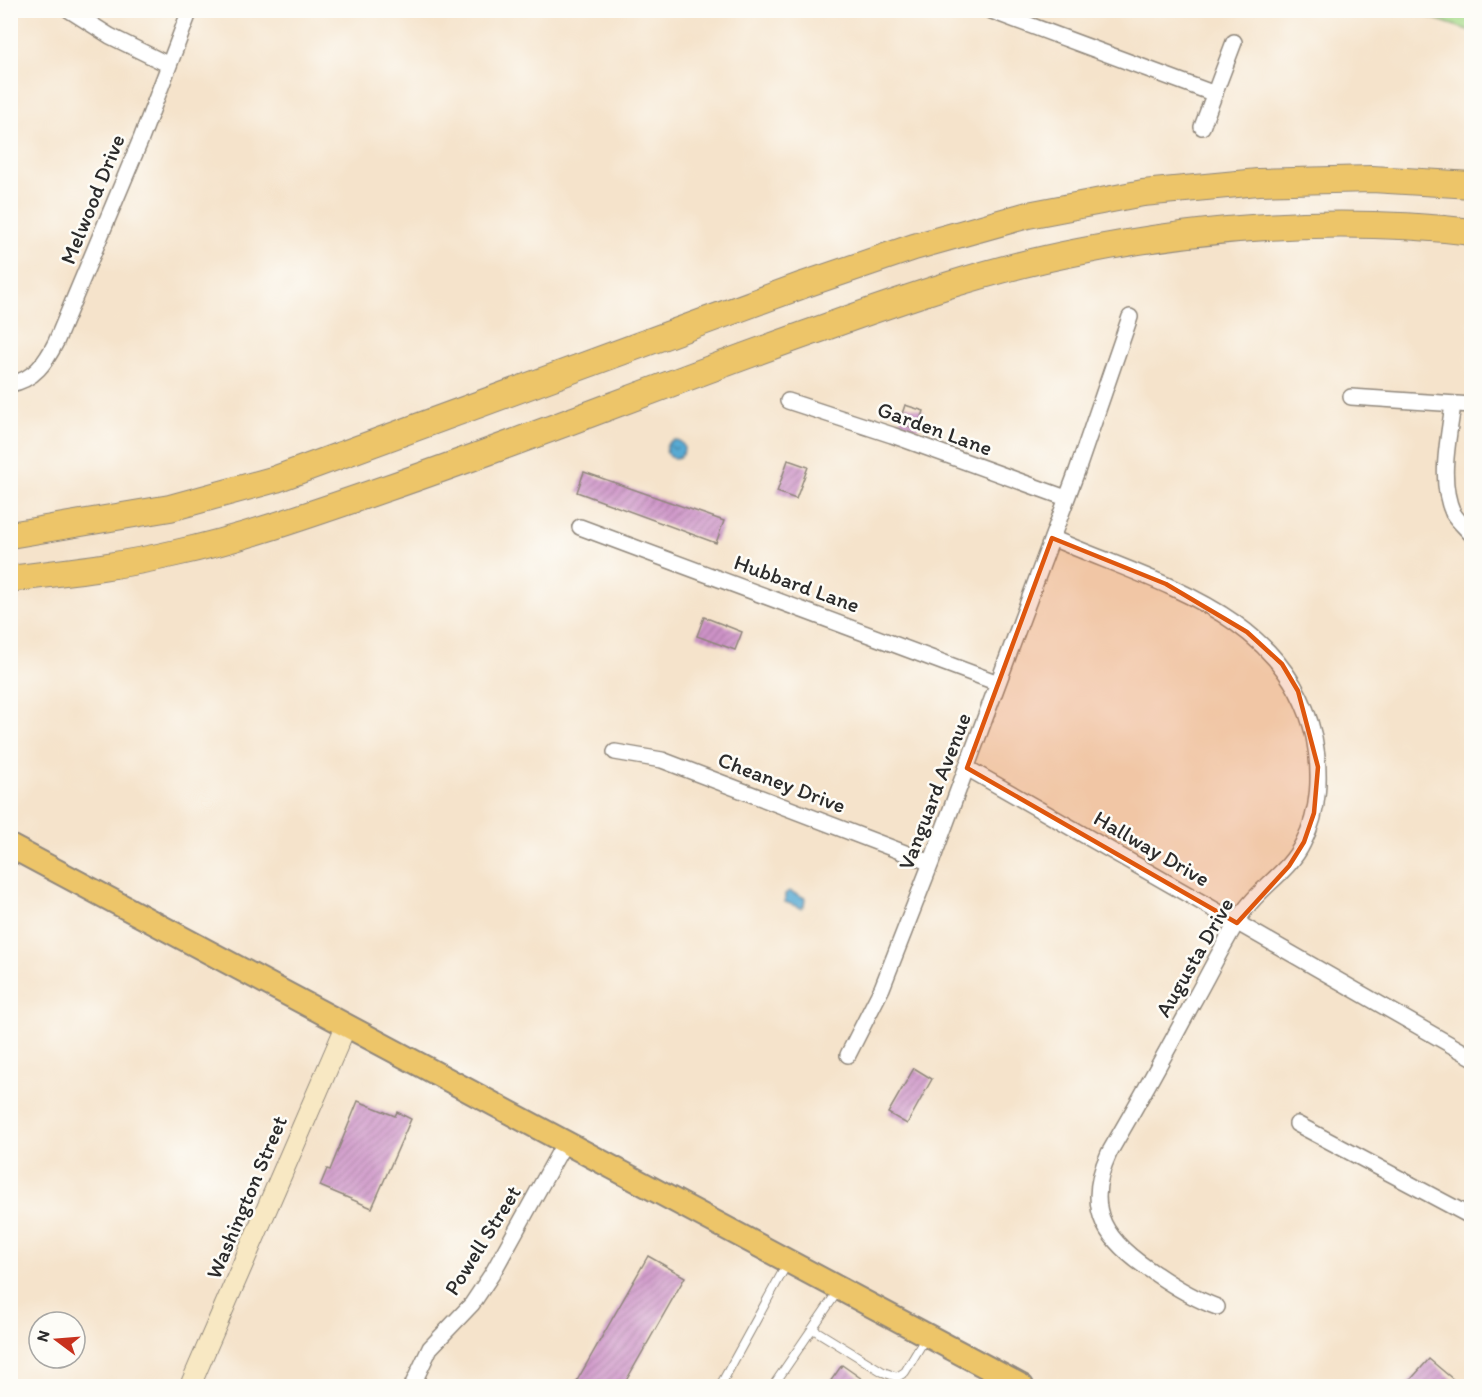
<svg xmlns="http://www.w3.org/2000/svg" width="1482" height="1397" font-family="Itim,sans-serif">
  <style>
    .grass { fill: #a7db8b; stroke: #69835b; stroke-width: 1.5 }
    .water { fill: url(#water-ripples); stroke: #426a7f; stroke-width: 1.5 }
    .building { fill: url(#building-hatch) }
    .lines { fill: none; stroke-linecap: round; stroke-linejoin: round }
    .lane-casing { stroke: #90877b; stroke-width: 10 }
    .street-casing { stroke: #90877b; stroke-width: 18 }
    .secondary-casing { stroke: #90877b; stroke-width: 22 }
    .primary-casing { stroke: #90877b; stroke-width: 26 }
    .highway-casing { stroke: #90877b; stroke-width: 28 }
    .lane { stroke: #fff; stroke-width: 8 }
    .street { stroke: #fff; stroke-width: 15 }
    .secondary { stroke: #f8e8c3; stroke-width: 20 }
    .primary { stroke: #edc569; stroke-width: 22 }
    .highway { stroke: #edc569; stroke-width: 26 }
    .marked { fill: #df570e; fill-opacity: 0.2; stroke: #df570e; stroke-width: 4.5; stroke-linejoin: round }
    .labels { text-anchor: middle; stroke-width: 5; stroke-linejoin: round; paint-order: stroke }
    .street-label { font-size: 22px; fill: #2b2b2b; stroke: #fdfcf7 }
  </style>
  <defs>
    <pattern id="water-ripples" width="26" height="14" patternUnits="userSpaceOnUse" patternTransform="scale(1.5)"><rect width="26" height="14" fill="#58aad3"/><path d="M2 4q2-2 4 0t4 0M15 11q2-2 4 0t4 0" fill="none" stroke="#498bab"/></pattern>
    <pattern id="building-hatch" width="6" height="6" patternUnits="userSpaceOnUse" patternTransform="scale(1.5)"><rect width="6" height="6" fill="#cd93c7"/><path d="M-1 1l2-2M0 6l6-6M5 7l2-2" fill="none" stroke="#a778a2"/></pattern>
  </defs>
  <rect width="100%" height="100%" fill="#fdfcf7"/>
  <filter id="ink" filterUnits="userSpaceOnUse"><feTurbulence type="fractalNoise" baseFrequency=".0167" numOctaves="2"/><feDisplacementMap in="SourceGraphic" scale="12" xChannelSelector="R" yChannelSelector="G"/><feConvolveMatrix kernelMatrix="1 2 1 2 8 2 1 2 1" color-interpolation-filters="sRGB"/></filter>
  <filter id="wash" filterUnits="userSpaceOnUse"><feTurbulence type="fractalNoise" baseFrequency=".008" numOctaves="4" result="noise"/><feDisplacementMap in="SourceGraphic" scale="24" xChannelSelector="R" yChannelSelector="G"/><feGaussianBlur stdDeviation="1.35" result="paint"/><feColorMatrix in="noise" values="0 0 0 0 0 0 0 0 0 0 0 0 0 0 0 0 0 1.4 0 .05"/><feComposite in="paint" operator="in"/></filter>
  <g filter="url(#wash)">
    <rect width="100%" height="100%" fill="#f5e3cb"/>
    <path class="grass" d="M1418,11h53v20l-54,-18z"/>
    <path class="water" d="M666 449a9 9 0 1 1 18 0a9 9 0 1 1-18 0Z
      M789,891l16,7 -1,8 -3,2 -16,-6v-8z"/>
    <g id="blocks">
      <path class="building" d="M905,405l19,6 -6,18 -19,-6z
        M788,460l20,7 -12,32 -19,-7z
        M584,472l140,49 -8,22 -139,-51z
        M704,617l38,15 -7,18 -38,-14z
        M914,1068l18,11 -25,45 -19,-11z
        M358,1101l37,15 2,-4 14,7 -39,89 -52,-22 7,-17 3,1z
        M648,1256l37,21 -62,109h-49z
        M1429,1359l32,27h-56z
        M842,1365l30,21h-45z"/>
    </g>
  </g>
  <g filter="url(#ink)">
    <use href="#blocks" fill-opacity="0" stroke="#90877b" stroke-width="1.5"/>
    <g class="lines">
      <defs>
        <path id="lane" d="M813,1329l70,43 14,5 8,-5 21,-35
          M720,1386l68,-124
          M773,1386l65,-95"/>
        <path id="street" d="M69,10l41,26 59,29
          M989,10l226,84
          M1202,127l32,-85
          M10,384c24,-4 36,-22 46,-42l85,-203 49,-129
          M1351,397l121,8
          M788,401l104,34 174,63
          M1453,404c-4,34 -15,76 0,109 4,7 13,15 19,22
          M580,527l418,156
          M1052,538c102,45 234,74 262,199 7,35 6,74 -11,106 -14,29 -42,43 -59,68 -19,29 -34,61 -51,91 -27,51 -55,101 -84,151 -27,58 -2,90 47,121 19,13 39,25 61,33
          M615,752l47,8 269,103
          M967,768l505,289
          M848,1055l34,-67 49,-125 146,-392 53,-154
          M1297,1124l175,93
          M412,1386l18,-38 42,-44 20,-30 73,-132"/>
        <path id="secondary" d="M190,1386l156,-360"/>
        <path id="primary" d="M10,846l1012,540"/>
        <path id="highway" d="M10,535l160,-27 106,-29 527,-194 111,-38 114,-32 115,-22 115,-11 114,-3 100,6
          M10,579c56,-7 111,-13 166,-26 72,-16 141,-41 211,-65 146,-50 290,-109 436,-160 83,-30 167,-59 255,-76 128,-26 263,-35 394,-20"/>
      </defs>
      <use href="#lane" class="lane-casing"/>
      <use href="#street" class="street-casing"/>
      <use href="#secondary" class="secondary-casing"/>
      <use href="#primary" class="primary-casing"/>
      <use href="#highway" class="highway-casing"/>
      <use href="#lane" class="lane"/>
      <use href="#street" class="street"/>
      <use href="#secondary" class="secondary"/>
      <use href="#primary" class="primary"/>
      <use href="#highway" class="highway"/>
    </g>
  </g>
  <path class="marked" d="M1052,538l114,46 81,48 35,32 16,27 20,76 -4,46 -10,29 -15,24 -52,57 -270,-155z"/>
  <g class="labels">
    <g class="street-label">
      <text transform="translate(92 199) rotate(-68)" y="8">Melwood Drive</text>
      <text transform="translate(935 428) rotate(20)" y="8">Garden Lane</text>
      <text transform="translate(797 583) rotate(20)" y="8">Hubbard Lane</text>
      <text transform="translate(782 782) rotate(21)" y="8">Cheaney Drive</text>
      <text transform="translate(934 791) rotate(-69)" y="8">Vanguard Avenue</text>
      <text transform="translate(1152 848) rotate(30)" y="8">Hallway Drive</text>
      <text transform="translate(1194 957) rotate(-60)" y="8">Augusta Drive</text>
      <text transform="translate(246 1197) rotate(-67)" y="8">Washington Street</text>
      <text transform="translate(482 1240) rotate(-58)" y="8">Powell Street</text>
    </g>
  </g>
  <rect width="1482" height="1397" fill="none" stroke="#fdfcf7" stroke-width="36"/>
  <g transform="translate(57 1340) rotate(286)"><circle r="28" fill="#fdfcf7" stroke="#a9a8a5" stroke-width="1.5"/>
  <path d="M0-4.5L10 22L0 15L-10 22Z" fill="#c8321e"/>
  <text y="-9" font-size="16" font-weight="bold" text-anchor="middle" fill="#2b2b2b">N</text>
  </g>
</svg>
